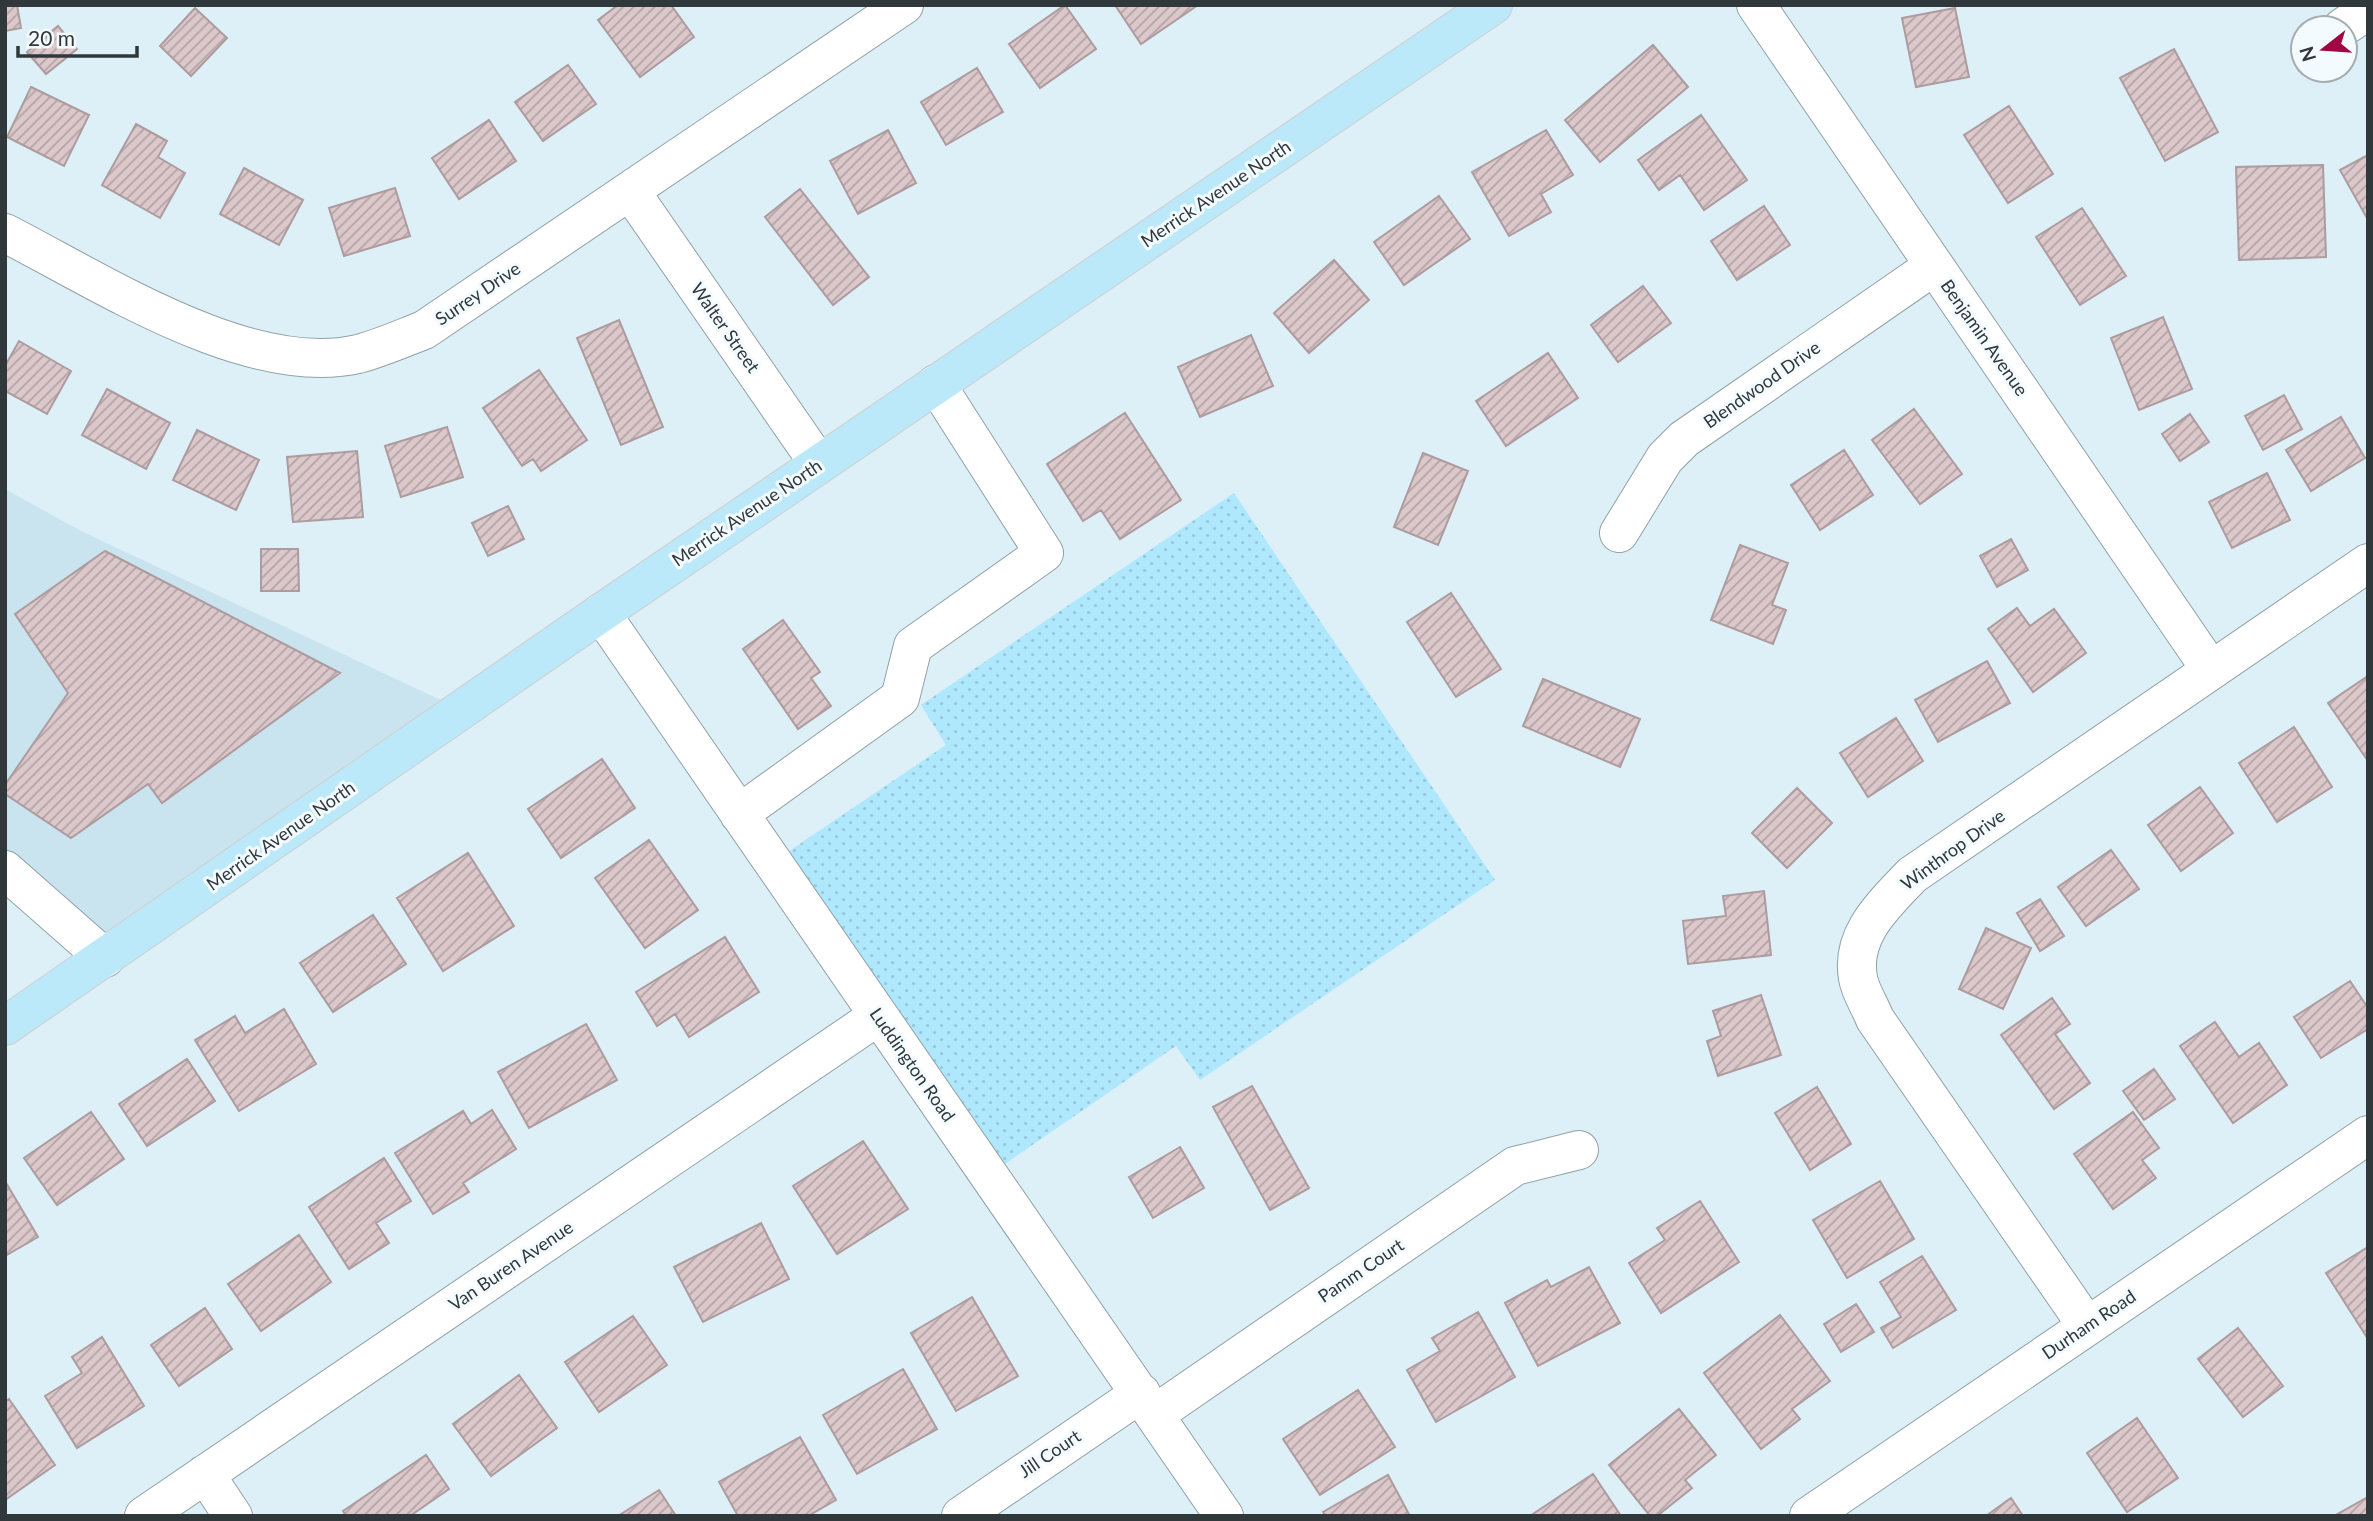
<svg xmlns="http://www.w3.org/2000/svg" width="2373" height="1521" font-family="Lato,sans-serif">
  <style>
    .built { fill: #cae4ef }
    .grass { fill: url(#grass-dots) }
    .building { fill: url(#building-hatch); stroke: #ad9b9e; stroke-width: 2 }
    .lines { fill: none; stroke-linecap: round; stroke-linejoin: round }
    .minor-casing { stroke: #90a1a7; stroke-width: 40 }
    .major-casing { stroke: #cecfd0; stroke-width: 40 }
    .minor { stroke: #fff; stroke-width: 38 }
    .major { stroke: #bbe9fa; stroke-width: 38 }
    .labels { text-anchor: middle; stroke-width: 6; stroke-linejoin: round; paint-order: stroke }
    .street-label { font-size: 18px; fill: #31383b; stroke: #f4fbfe }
  </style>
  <defs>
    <pattern id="grass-dots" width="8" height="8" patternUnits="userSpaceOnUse" patternTransform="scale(1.75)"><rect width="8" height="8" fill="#afe7fd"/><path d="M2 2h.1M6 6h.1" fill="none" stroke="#97c7da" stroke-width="1.8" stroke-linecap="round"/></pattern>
    <pattern id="building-hatch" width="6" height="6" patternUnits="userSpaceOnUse" patternTransform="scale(1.75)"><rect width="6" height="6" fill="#dcc8cb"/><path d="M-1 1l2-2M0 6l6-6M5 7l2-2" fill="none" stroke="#b3a3a6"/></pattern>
  </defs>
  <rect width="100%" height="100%" fill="#ddf0f7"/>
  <path class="built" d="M5,489l76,42 381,179 -357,248 -100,-88z"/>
  <path class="grass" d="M1234,493l261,387 -295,200 -24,-34 -187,129 -216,-313 173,-117 -25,-40z"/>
  <path class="building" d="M5,5h12l4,23 -16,3z
    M618,5h53l23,32 -54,40 -42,-57z
    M1065,5l31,44 -56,39 -31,-44z
    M1115,5h83l-57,39z
    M195,8l32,30 -36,38 -31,-30z
    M1955,8l14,69 -53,10 -14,-69z
    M58,26l19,23 -31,25 -19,-22z
    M1653,45l35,42 -88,75 -35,-42z
    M2174,49l44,83 -53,29 -45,-83z
    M568,65l28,39 -53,37 -28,-39z
    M977,68l26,44 -57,33 -25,-43z
    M31,87l58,28 -25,51 -57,-29z
    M2009,106l44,68 -45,29 -44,-68z
    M1701,115l46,65 -43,30 -24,-35 -21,15 -21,-30z
    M489,120l27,41 -57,38 -27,-41z
    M136,124l31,17 -9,16 27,16 -25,45 -58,-33z
    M888,130l28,53 -58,31 -28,-53z
    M1546,130l27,45 -32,19 10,18 -42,24 -37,-64z
    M2368,155v65l-28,-50z
    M2323,165l3,92 -87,3 -3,-93z
    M244,168l59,32 -24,45 -59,-31z
    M395,188l15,48 -66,20 -15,-48z
    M800,189l69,88 -36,28 -68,-88z
    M1439,196l31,43 -66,46 -30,-43z
    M1764,206l26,39 -53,35 -26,-39z
    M2082,208l44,68 -46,29 -44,-68z
    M1334,260l35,40 -60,53 -35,-40z
    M1643,286l28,37 -53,39 -27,-37z
    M2163,317l29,72 -53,21 -28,-72z
    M619,320l44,107 -42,18 -44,-107z
    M1251,335l22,51 -73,31 -22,-50z
    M19,341l52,30 -24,43 -42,-23v-25z
    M1548,353l30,45 -72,48 -30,-45z
    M539,370l48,70 -46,31 -8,-12 -11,7 -39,-58z
    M107,389l63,34 -24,46 -64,-34z
    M2284,395l18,34 -39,21 -18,-34z
    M1914,409l48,65 -42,30 -48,-64z
    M1125,413l56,87 -61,39 -19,-29 -18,11 -36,-57z
    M2190,414l19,28 -29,19 -18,-27z
    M2341,417l24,41 -54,33 -25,-41z
    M447,427l16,50 -62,20 -16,-51z
    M197,430l62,30 -23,50 -63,-30z
    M1844,450l29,45 -53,35 -29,-45z
    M357,451l6,66 -70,5 -6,-65z
    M1423,453l45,18 -30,74 -44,-18z
    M2267,473l23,47 -58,28 -23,-46z
    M508,506l16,33 -36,17 -16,-33z
    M2011,539l17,31 -31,17 -17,-31z
    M1740,545l48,18 -16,42 14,5 -13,34 -62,-24z
    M261,549h37l1,42h-38z
    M105,551l235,122 -178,130 -14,-19 -77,54 -66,-44v-9l63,-92 -53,-79z
    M1451,593l50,76 -45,28 -49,-75z
    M2017,608l13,18 24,-17 32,44 -53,39 -45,-63z
    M783,620l37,52 -9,6 20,28 -33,23 -55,-80z
    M1987,661l23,42 -72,39 -23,-42z
    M2368,676v85l-40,-58z
    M1543,679l97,40 -20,48 -97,-41z
    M1896,718l27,43 -55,36 -28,-44z
    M2294,727l38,60 -55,35 -38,-59z
    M602,759l33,49 -74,50 -33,-49z
    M2200,787l33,46 -52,38 -33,-46z
    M1797,788l35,35 -45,45 -35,-35z
    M649,840l49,70 -53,38 -50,-70z
    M2111,850l28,39 -53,37 -28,-39z
    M468,853l46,73 -71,45 -46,-73z
    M1764,891l7,64 -83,9 -5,-43 43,-5 -3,-20z
    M2040,899l24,37 -24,15 -23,-38z
    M373,915l33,49 -73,48 -33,-49z
    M1986,928l45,20 -28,61 -44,-20z
    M725,937l34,55 -70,45 -14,-23 -18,12 -21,-34z
    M2350,981l18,27v21l-47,29 -27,-41z
    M1761,995l20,60 -63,21 -11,-35 14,-5 -8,-25z
    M2052,998l18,26 -15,10 35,49 -36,26 -53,-74z
    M284,1009l32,55 -77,47 -44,-71 40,-24 10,17z
    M2215,1022l24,35 20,-14 28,42 -54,38 -53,-77z
    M586,1024l31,56 -88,48 -31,-56z
    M187,1059l28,42 -68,45 -28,-42z
    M2154,1069l21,30 -31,21 -21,-29z
    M1252,1086l57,102 -39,22 -57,-103z
    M1817,1087l34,57 -41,26 -35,-57z
    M492,1110l24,39 -53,34 6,9 -36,22 -38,-61 68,-42 8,13z
    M91,1112l33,47 -67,46 -33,-47z
    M2133,1112l26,36 -17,12 14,18 -43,31 -39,-55z
    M863,1141l45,68 -71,45 -44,-68z
    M1180,1147l24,41 -51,30 -24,-41z
    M384,1158l27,43 -35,22 13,20 -40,26 -40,-62z
    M5,1181l33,56 -33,19z
    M1880,1181l34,58 -67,39 -34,-58z
    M1700,1201l39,61 -78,51 -32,-50 36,-23 -8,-12z
    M761,1223l28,56 -86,43 -29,-55z
    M299,1235l32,47 -70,49 -33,-47z
    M2368,1247v92l-42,-66z
    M1922,1256l34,54 -63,38 -12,-20 20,-11 -21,-35z
    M1589,1267l31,56 -82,43 -33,-63 42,-23 4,7z
    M972,1297l46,79 -62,35 -45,-78z
    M1856,1304l18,28 -33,20 -17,-28z
    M205,1308l27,41 -53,37 -28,-41z
    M1478,1312l37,65 -79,45 -29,-52 33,-19 -8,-13z
    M1780,1315l50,66 -38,28 8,10 -39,30 -57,-76z
    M633,1316l34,49 -68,47 -34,-50z
    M2238,1328l45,58 -40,31 -45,-58z
    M102,1337l42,69 -67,42 -32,-52 37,-23 -10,-16z
    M903,1369l34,60 -80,45 -34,-59z
    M519,1375l38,53 -66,48 -38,-52z
    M1358,1390l37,57 -75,48 -37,-56z
    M9,1399l46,66 -50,35v-98z
    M1679,1409l37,46 -31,25 7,8 -35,28h-7l-41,-51z
    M2137,1418l41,60 -51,34 -40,-59z
    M800,1437l36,63 -28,16h-70l-19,-34z
    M426,1455l23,34 -39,27h-64l-3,-5z
    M1593,1474l28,42h-91z
    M1388,1475l22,41h-84l-3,-4z
    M659,1490l17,26h-58z
    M2368,1497v19h-34z
    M2011,1498l12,18h-37z"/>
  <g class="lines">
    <defs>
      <path id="minor" d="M1756,5l455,665
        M2342,28l26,-18
        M631,192l188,272
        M5,233c96,49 244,146 353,121 23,-6 45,-16 66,-24l480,-325
        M1619,533l46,-75 19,-19 250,-173
        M601,613l623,903
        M739,814l161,-116 13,-52 131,-93 -108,-169
        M5,870l100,88
        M2087,1326l-212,-307c-5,-13 -15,-28 -17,-41 -8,-44 27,-74 54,-103l456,-312
        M1155,1414l360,-248 64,-16
        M205,1474l28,42
        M144,1516l734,-500
        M961,1516l180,-123
        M1809,1516l559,-381"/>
      <path id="major" d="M5,1026l596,-413 892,-608"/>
    </defs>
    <use href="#minor" class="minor-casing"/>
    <use href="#major" class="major-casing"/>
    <use href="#minor" class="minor"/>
    <use href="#major" class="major"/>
  </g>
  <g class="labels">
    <g class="street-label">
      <text transform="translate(1216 194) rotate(-34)" y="6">Merrick Avenue North</text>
      <text transform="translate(478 294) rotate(-34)" y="6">Surrey Drive</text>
      <text transform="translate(725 328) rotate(55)" y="6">Walter Street</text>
      <text transform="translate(1984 338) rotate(55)" y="6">Benjamin Avenue</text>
      <text transform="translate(1762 385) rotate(-35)" y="6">Blendwood Drive</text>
      <text transform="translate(747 513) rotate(-34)" y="6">Merrick Avenue North</text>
      <text transform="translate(281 836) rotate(-35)" y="6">Merrick Avenue North</text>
      <text transform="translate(1953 850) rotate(-36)" y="6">Winthrop Drive</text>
      <text transform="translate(912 1065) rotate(55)" y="6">Luddington Road</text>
      <text transform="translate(511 1266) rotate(-34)" y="6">Van Buren Avenue</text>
      <text transform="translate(1361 1271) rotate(-34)" y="6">Pamm Court</text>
      <text transform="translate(2089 1325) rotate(-34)" y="6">Durham Road</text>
      <text transform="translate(1050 1454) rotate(-34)" y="6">Jill Court</text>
    </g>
  </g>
  <rect width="2373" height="1521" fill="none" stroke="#31383b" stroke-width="14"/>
  <g transform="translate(2324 49) rotate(253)"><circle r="33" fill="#f4fbfe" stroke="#a6adb0" stroke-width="2"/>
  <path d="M0-5L12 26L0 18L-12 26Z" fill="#a10645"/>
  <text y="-10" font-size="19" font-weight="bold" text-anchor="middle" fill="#31383b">N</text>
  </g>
  <path d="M18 46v10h119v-10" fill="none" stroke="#31383b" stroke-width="3.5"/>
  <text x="28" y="46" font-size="21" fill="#31383b" stroke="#f4fbfe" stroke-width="5" paint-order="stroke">20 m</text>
</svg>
